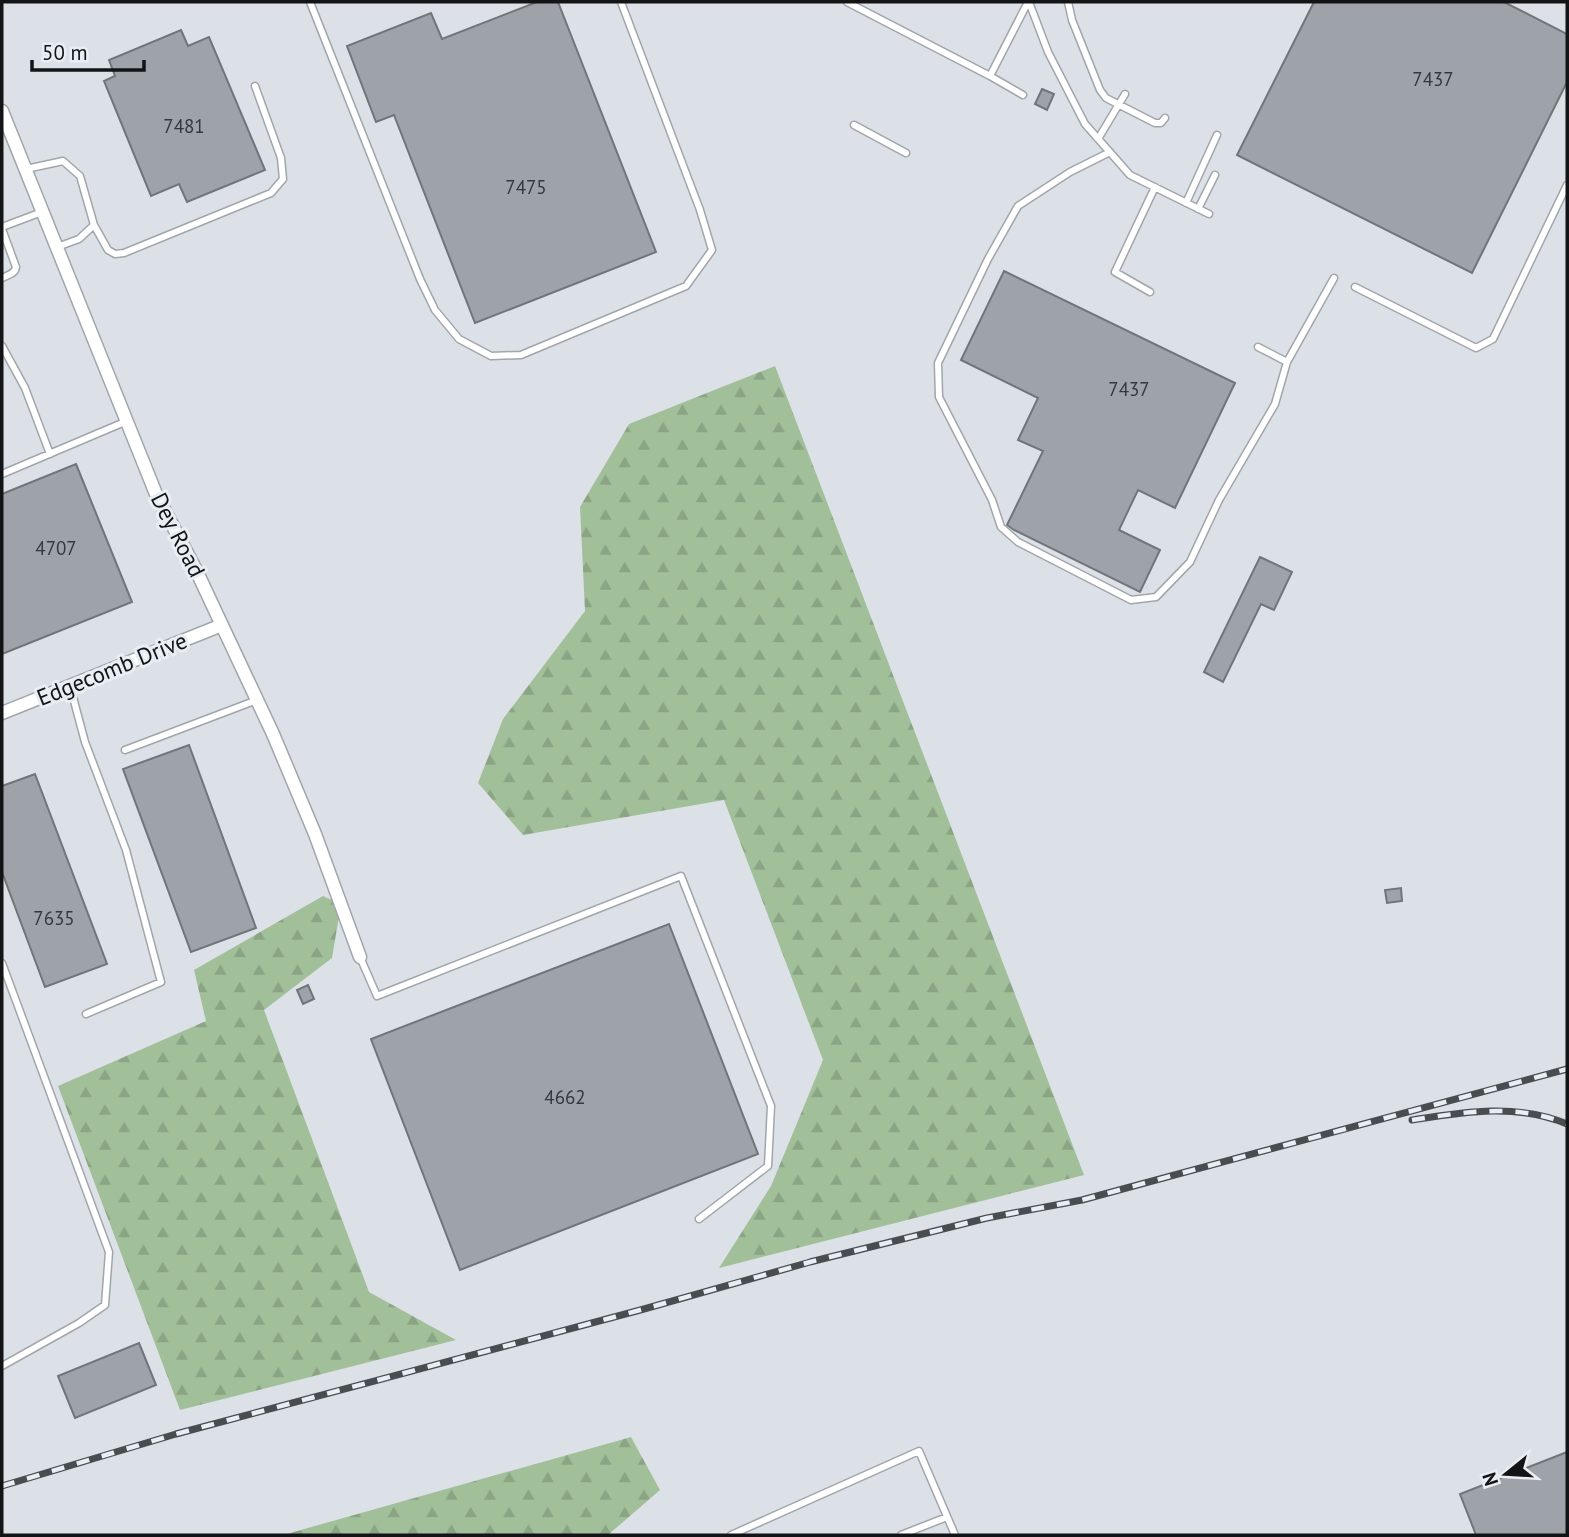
<svg xmlns="http://www.w3.org/2000/svg" width="1569" height="1537" font-family="'PT Sans',sans-serif">
  <style>
    .forest { fill: url(#forest-firs) }
    .building { fill: #9ea3a9; stroke: #70757a; stroke-width: 2 }
    .lines { fill: none; stroke-linecap: round; stroke-linejoin: round }
    .lane-casing { stroke: #a1a6ac; stroke-width: 9 }
    .street-casing { stroke: #a1a6ac; stroke-width: 15 }
    .lane { stroke: #fff; stroke-width: 6 }
    .street { stroke: #fff; stroke-width: 12 }
    .rail-casing { stroke: #4a4d50; stroke-width: 7 }
    .rail { stroke: #e9eef4; stroke-width: 4.5; stroke-dasharray: 13; stroke-linecap: butt }
    .labels { text-anchor: middle; stroke-width: 6; stroke-linejoin: round; paint-order: stroke }
    .number-label { font-size: 19px; fill: #35383b }
    .street-label { font-size: 23px; fill: #121416; stroke: #e9eef4 }
  </style>
  <defs>
    <pattern id="forest-firs" width="22" height="20" patternUnits="userSpaceOnUse" patternTransform="scale(1.75)"><rect width="22" height="20" fill="#a1c09a"/><path d="M5 1l3.5 6h-7zM16 11l3.5 6h-7z" fill="#8aa484"/></pattern>
  </defs>
  <rect width="100%" height="100%" fill="#dce1e7"/>
  <path class="forest" d="M775,366l309,809 -365,93 52,-82 52,-126 -99,-260 -201,35 -45,-52 25,-64 82,-108 -5,-104 49,-83z
    M323,896l18,8 -9,54 -68,52 105,282 87,48 -276,70 -122,-324 148,-65 -12,-51z
    M631,1437l29,53 -52,45h-325z"/>
  <path class="building" d="M537,2h21l98,250 -181,71 -81,-208 -18,7 -29,-76 84,-33 11,26z
    M1314,2h190l63,32v48l-95,191 -235,-118z
    M181,30l7,16 21,-9 56,133 -78,32 -8,-18 -28,12 -47,-115 11,-5 -6,-16z
    M1042,89l12,5 -7,16 -12,-6z
    M1004,271l231,112 -60,125 -37,-18 -19,40 41,20 -20,42 -126,-62 -7,-5 36,-74 -25,-11 20,-42 -77,-38z
    M76,464l56,138 -130,52v-160z
    M1260,557l32,15 -18,38 -13,-6 -38,78 -19,-10z
    M189,745l67,183 -65,24 -68,-183z
    M35,774l72,190 -62,23 -43,-115v-86z
    M1401,888l1,13 -15,2 -2,-13z
    M669,924l89,230 -298,116 -89,-231z
    M308,985l6,14 -11,5 -6,-14z
    M139,1343l17,42 -81,33 -17,-42z
    M1567,1452v83h-91l-16,-41z"/>
  <g class="lines">
    <defs>
      <path id="lane" d="M310,2l110,277 15,31 24,29 32,17 30,-1 165,-69 26,-36 -12,-40 -79,-208
        M847,2l143,74
        M1029,2l19,50 37,72 45,51 79,39
        M1068,2l4,18 28,70 6,8 49,25h6l4,-5
        M1023,95l-33,-19 38,-74
        M854,125l52,28
        M1098,139l27,-45
        M1110,152l-40,20 -52,34 -30,53 -50,104 1,34 53,103 9,27 17,15 113,58 25,-3 34,-35 29,-62 56,-96 12,-42
        M26,169l37,-8 17,15 14,49 -15,14 -22,8
        M1186,203l31,-68
        M1198,209l17,-34
        M94,225l14,25 7,4 9,-1 147,-60 12,-14 -2,-21 -26,-72
        M2,227l40,-15
        M2,229l14,38c-1,7 -8,8 -14,11
        M1355,287l121,61 17,-9 74,-154
        M1150,292l-35,-20 40,-85
        M2,346l23,42 25,66
        M1258,347l29,15 47,-84
        M2,474l125,-53
        M70,686l15,56 41,108 35,132 -75,32
        M125,750l132,-50
        M360,957l17,39 304,-120 90,230 -3,60 -69,53
        M2,963l107,289 -4,53 -26,18 -77,43
        M731,1535l188,-84 36,84
        M901,1535l46,-18"/>
      <path id="street" d="M2,111l154,383 41,78 76,162 42,100 45,123
        M2,713l220,-88"/>
    </defs>
    <use href="#lane" class="lane-casing"/>
    <use href="#street" class="street-casing"/>
    <use href="#lane" class="lane"/>
    <use href="#street" class="street"/>
    <defs>
      <path id="rail" d="M1412,1120c52,-8 105,-17 155,4
        M2,1486l174,-52 468,-125 166,-47 177,-44 95,-18 485,-131"/>
    </defs>
    <use href="#rail" class="rail-casing"/>
    <use href="#rail" class="rail"/>
  </g>
  <g class="labels">
    <g class="number-label">
      <text x="1433" y="86">7437</text>
      <text x="184" y="133">7481</text>
      <text x="526" y="194">7475</text>
      <text x="1129" y="396">7437</text>
      <text x="56" y="555">4707</text>
      <text x="54" y="925">7635</text>
      <text x="565" y="1104">4662</text>
    </g>
    <g class="street-label">
      <text transform="translate(178 535) rotate(63)" y="8">Dey Road</text>
      <text transform="translate(112 669) rotate(-22)" y="8">Edgecomb Drive</text>
    </g>
  </g>
  <rect width="1569" height="1537" fill="none" stroke="#121416" stroke-width="7"/>
  <g transform="translate(1506 1474) rotate(252)" stroke="#e9eef4" stroke-width="5" paint-order="stroke">
  <path d="M0-5L12 26L0 18L-12 26Z" fill="#121416"/>
  <text y="-10" font-size="19" font-weight="bold" text-anchor="middle" fill="#121416">N</text>
  </g>
  <path d="M32 60v10h112v-10" fill="none" stroke="#121416" stroke-width="3.5"/>
  <text x="42" y="60" font-size="21" fill="#121416" stroke="#e9eef4" stroke-width="5" paint-order="stroke">50 m</text>
</svg>
